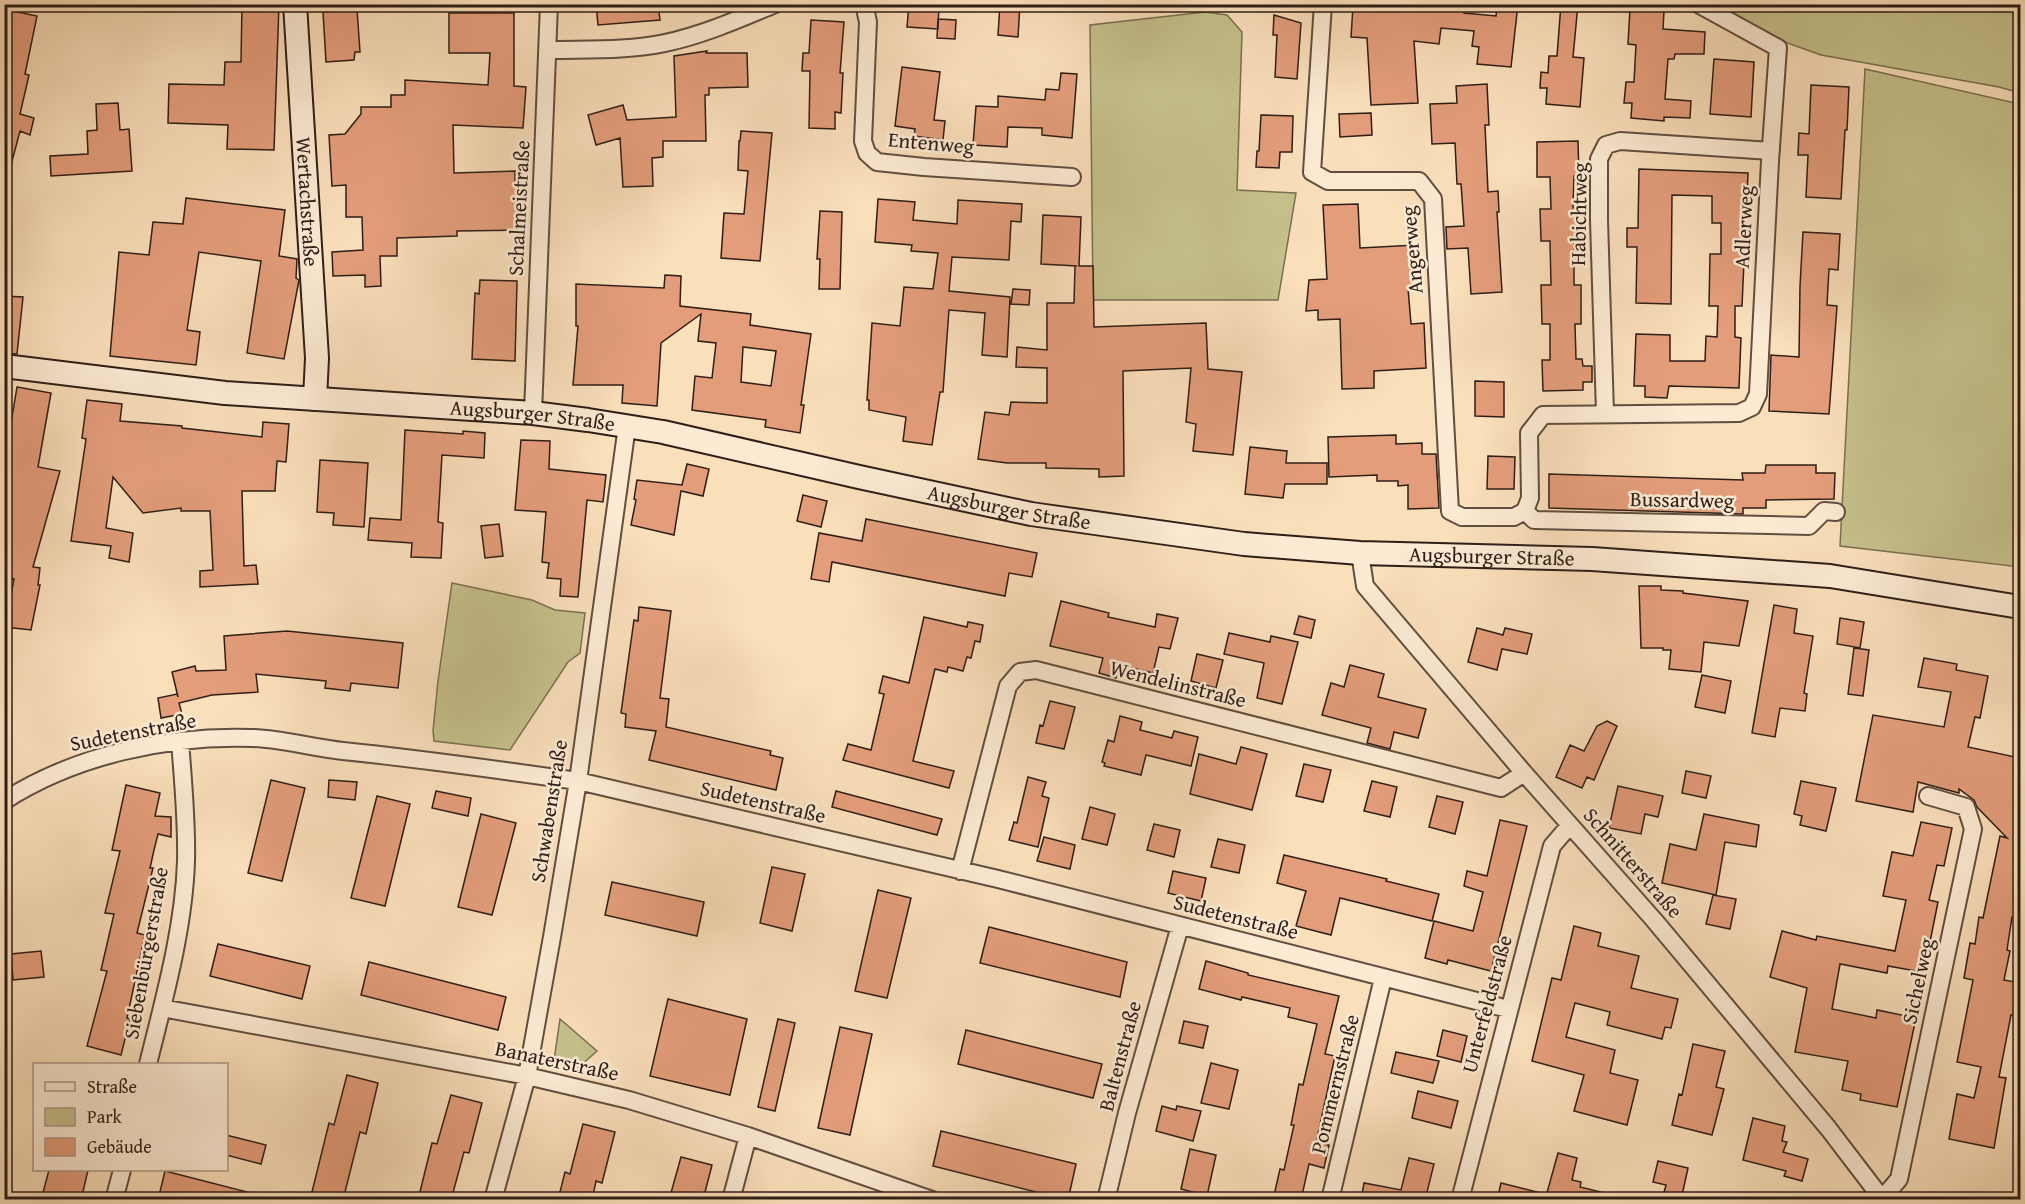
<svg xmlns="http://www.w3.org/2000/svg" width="2025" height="1204" font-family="'Gentium Book Plus',serif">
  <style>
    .green { fill: #c5c08b; stroke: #7a6f51; stroke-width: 1.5 }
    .building { fill: #e49d7b; stroke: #2e1e17; stroke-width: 1.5; fill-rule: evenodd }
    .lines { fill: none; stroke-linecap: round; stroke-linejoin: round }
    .street-casing { stroke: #614e40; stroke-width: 20 }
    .secondary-casing { stroke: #2e1e17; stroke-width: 26 }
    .street { stroke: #fcead3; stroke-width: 16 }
    .secondary { stroke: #fcead3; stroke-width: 22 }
    .labels { text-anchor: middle; stroke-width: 5; stroke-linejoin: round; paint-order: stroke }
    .street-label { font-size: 21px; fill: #2e1e17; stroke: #fcead3 }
  </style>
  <rect width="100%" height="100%" fill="#fadfbb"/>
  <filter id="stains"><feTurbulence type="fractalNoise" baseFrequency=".00333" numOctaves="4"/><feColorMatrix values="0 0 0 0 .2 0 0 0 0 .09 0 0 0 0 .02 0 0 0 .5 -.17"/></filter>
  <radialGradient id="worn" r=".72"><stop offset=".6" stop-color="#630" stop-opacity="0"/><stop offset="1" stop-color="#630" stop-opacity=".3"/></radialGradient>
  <path class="green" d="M1713,5h307v88l-21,-6 -178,-32 -50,-18z
    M1205,12l22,3 15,17 -5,158 59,3 -18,107h-185l-3,-275z
    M1865,69l155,35v463l-180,-21z
    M452,583l80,17 23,10 30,3 -5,40 -12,9 -58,88 -76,-9 -1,-10 5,-50z
    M560,1019l37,32 -19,17 -24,-8z"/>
  <path class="building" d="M242,4h37l-5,146 -47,-1 1,-24 -60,-2 1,-39 55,1 1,-23h16z
    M596,4h62l2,16 -62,5z
    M909,4h30l-1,25 -31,-2z
    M1000,4h20l-2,33 -20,-2z
    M1408,4l57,1 -1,8 32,3 1,-12h21l-7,63 -34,-3 2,-17 -7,-1 2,-15 -33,-3 -2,16 -25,-3 4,62 -47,2 -4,-67 -16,-1 2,-31 55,3z
    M1561,4h17l-5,53 11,1 -4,49 -34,-3 1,-16h-7l1,-16 7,1 1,-17h8z
    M1630,8l34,3 -1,18 42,3 -1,22h-29l-1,5h-6l-3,40 26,2 -1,17 -26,-1v4l-33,-3 1,-15h-8l2,-21h8l2,-37 -8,-1z
    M357,9l3,43h-5l-1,8 -28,2 -3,-50z
    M8,10l29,6 -12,58 4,1 -9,39 14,4 -4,17 -10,-4 -10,38 -6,-1v-142z
    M449,13h65v73l12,1 -3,41 -70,-3 1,48 61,-2v12h4l1,47 -63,1v5l-60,2v18h-17l1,30 -16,1v-12l-32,1 -1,-24 31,-2 -1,-33h-16v-32l-14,1 -3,-51 16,-1 16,-20v-7h30v-12h14v-15l83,5 2,-32h-41z
    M1274,15l27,8 -4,56 -22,-2 2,-42h-4z
    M938,19l18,1 -1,19 -18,-1z
    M811,20l33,2 -4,51h3l-2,40 -6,-1v17l-26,-1 1,-57h-8l1,-18h6z
    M707,51l-1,2h41l1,34 -39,1v7h-4l1,46h-43v16l-11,1 1,28 -30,1 -3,-49 -24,7 -8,-30 35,-10 4,15 49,-3 -2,-61z
    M1714,59l40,3 -3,55 -41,-3z
    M902,67l38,5 -6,48 11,1 -2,19 -29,-4 1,-7 -20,-3z
    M1061,73l16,1 -5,64 -30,-3v-7l-34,-1 -1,20 -34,-2 3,-39 22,1v-11l47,4 1,-11 13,1z
    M1487,84l2,41h-4l3,67 10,-1 1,21h-2l5,80 -31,2 -3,-46 -21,1 -1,-22 18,-1 -3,-42h-4l-2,-41 -23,1 -2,-40 27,-1 -1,-17z
    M1811,85l38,2 -2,43h-2l-4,69 -35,-2 2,-42h-10l1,-22 10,1z
    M118,103l2,27 9,-1 3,42 -81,5 -1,-20 38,-2 -1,-23 10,-1 -1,-26z
    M1371,113l1,22 -32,2 -1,-23z
    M1261,115l32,1 -1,36h-12l-1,16 -23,-1 1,-16h2z
    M741,131l31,2 -12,128 -39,-3 3,-45 20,1 4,-43 -10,-1 1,-29h1z
    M1578,141l1,35h-5l-1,32h6l1,32h-6v45h7v39h-6l1,35h6l1,7h9v16h-9v8l-40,1 -1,-31h8v-36h-8l-1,-39h10l-1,-44h-9l-1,-32h11l-1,-32h-13v-35z
    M1639,169l109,4 -6,133h-7v31l6,1 -2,50 -70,-2 -2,12 -22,-1v-11h-11l2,-52 34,1v26h35l1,-25 11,1 1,-31h-9l1,-52h11v-31h-9v-27l-40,-1 -1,109 -35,-1 1,-56h-10v-19h11z
    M186,198l99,12 -6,46 18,3 -1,19 3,2 -15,79 -37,-6 14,-92 -62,-9 -12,78 13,2 -4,33 -86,-9 9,-104 30,3 4,-33 30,2z
    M878,199l37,3 -2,18 44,4 1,-24 64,4 -1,18 -10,-1 -2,39 -57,-3 -3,34 61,6 -3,60 -25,-2 3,-42 -36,-3 -6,82h-3l-8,53 -29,-4 3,-24 -37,-7v-10h-2l5,-77 28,3 4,-39 29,2 5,-36 -27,-2 1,-6 -37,-3z
    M1358,204l2,44 56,-3 3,42 -11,1 3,36 13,-1 2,45 -52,3v17l-32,1 -2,-70 -22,1v-10l-12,1 3,-31 18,-1 -4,-74z
    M820,211l22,1 -2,77h-21l1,-30h-3z
    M1043,215l38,2 -2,49h14l1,61 112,-4 2,46 34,3 -9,83 -40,-4 3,-27 -10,-2 5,-54 -68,3 1,105 -25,1v-8l-53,-1v-5h-39l-29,-4 7,-47 24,3 2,-13 36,1v-35l-31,-1 1,-20 30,3v-47h27l1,-37h2l-36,-2z
    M1803,232l37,2 -2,36 -9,-1 -2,36 10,1 -8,108 -60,-3 2,-56 28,2 1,-71z
    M665,275l16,1 -1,30 71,8 -1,11 61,9 -10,71h3l-4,28 -35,-6 1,-7 -74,-10 3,-34 17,2 4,-35 -18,-2 3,-27 -40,29 -4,63 -35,-3 1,-18h-50l5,-59h-2v-42l88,4zM743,347l33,4 -5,35 -30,-4z
    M480,280l37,1 -2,80 -43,-2 3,-66 4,1z
    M1013,289l17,1 -1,15 -18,-1z
    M4,296l19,1 -6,57 -13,-1z
    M1475,381l29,1v35l-29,-1z
    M17,387l34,6 -13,74 22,4 -27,96 7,1 -2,17h2l-9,45 -26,-3 9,-48 -10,-1v-157l7,2z
    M87,400l35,4 -2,17 62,5v2l80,9 1,-15 26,2 -3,38 -9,-1 -2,30h-33l2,75 12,-1 2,19 -58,3v-16l13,-1 -3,-59h-29v-3l-38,5 -30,-36 -7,51 27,5 -4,29 -20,-4 2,-12 -40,-5 15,-102 -4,-1z
    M405,430l58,4v-3l22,2 -1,25 -42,-3 -4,67 5,1 -2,35 -30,-1 1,-14 -44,-3 2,-22 31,2z
    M1396,435v9l26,-1v11h14l3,54 -31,1v-24l-10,1v-5h-21v-6l-48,2 -1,-40z
    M521,440l29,1 -1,28 57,6 -3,27 -16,-2 -9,97 -18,-1 1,-17 -14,-1 2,-15 -7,-1 4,-50 -31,-2z
    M1250,447l37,4 -1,12h41v21h-42l-2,14 -38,-4z
    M1488,456l27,1 -1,32h-27z
    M320,460l48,3 -4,64 -31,-2 1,-12 -17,-1z
    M687,464l22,5 -6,27 -22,-5 -7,44 -43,-10 5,-25 -2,-1 3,-19 45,5z
    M1766,465h50v8h19l-1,26 -68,1v8h-23v6l-194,-6v-34l194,6 -1,-7h23z
    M803,495l24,6 -6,26 -24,-6z
    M866,519l171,34 -5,24 -23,-4 -4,23 -173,-34 -3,20 -18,-3 8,-46 43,8z
    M499,524l4,32 -18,2 -4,-32z
    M1639,586h22v4l22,1v2l65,8 -9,45 -35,-4 -3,30 -32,-3 2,-19h-8v-2h-22z
    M1061,601l48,12 -1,4 47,10 2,-13 21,4 -8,31 -11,-2 -6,26 -34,-8 -3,13 -17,-5 4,-15 -53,-12z
    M1774,605l23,4 -3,24 19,3 -9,57 3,1 -2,17 -25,-3 -5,29 -23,-4z
    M639,607l32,4 -11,87 9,1 -3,28 105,24 -1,4 13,3 -7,32 -127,-30 7,-29 -31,-4 1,-13 -5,-1 13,-93 4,1z
    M1299,616l16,4 -4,18 -17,-4z
    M924,617l43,10 1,-5 15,3 -3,17 -5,-1 -4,17 -4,-1 -4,14 -15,-4 -1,5 -12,-3 -22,92 41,10 -5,17 -106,-28 5,-16 23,6 13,-56 -5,-1 4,-17 26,7z
    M1840,618l24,4 -4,26 -23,-4z
    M1477,628l26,7 2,-7 27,6 -5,20 -25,-5 -5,21 -29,-8z
    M287,631l116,12 -5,45 -47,-5 -1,8 -25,-3 1,-7 -70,-7 2,18 -46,3 -33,8 3,11 -21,4 -3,-20 19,-4 1,3 -6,-25 23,-6 1,5 30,-1 -2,-34z
    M1229,633l41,9 1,-6 27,6 -16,62 -25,-6 7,-35 -40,-9z
    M1854,648l15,2 -6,46 -15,-2z
    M1197,654l26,6 -7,28 -25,-7z
    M1924,658l33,6 -1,6 32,6 -8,42 -5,-1 -7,30 52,11v146l-2,14 -6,-1 -5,33 3,1 -6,29 16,3v34l-9,-2 -12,62 7,1 -12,70 -45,-9 8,-45 17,4 7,-31 -24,-5 16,-82 -9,-2 6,-35 5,1 4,-27 4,1 17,-82 7,2 -30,-31 -3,-7 -15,-11v4l-41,-11 -5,30 -57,-11 17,-86 71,12 7,-35 -33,-5z
    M1350,665l34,9 -6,23 48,12 -8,29 -24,-6 -4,17 -23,-6 4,-15 -49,-13 9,-32 13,4z
    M1702,675l29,6 -6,32 -30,-6z
    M1050,701l25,6 -11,42 -28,-6 4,-18 3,1z
    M1120,716l22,6 -2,8 32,8 2,-7 24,6 -7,29 -45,-11 -5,20 -37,-9 1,-3 -3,-1 6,-22 6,2z
    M1607,721l10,5 -23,54 -7,-3 -5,11 -26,-11 14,-32 14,6 13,-25z
    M1241,747l26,7 -15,56 -62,-16 9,-40 37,10z
    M1304,764l27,6 -8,32 -27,-6z
    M1686,771l25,5 -5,22 -24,-5z
    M1028,777l18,5 -4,14 7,2 -11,49 -29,-7 5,-18 3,1z
    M271,780l34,8 -23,93 -34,-8z
    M329,780l28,2 -2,18 -27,-3z
    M1372,781l25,6 -7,30 -26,-6z
    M1801,781l35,7 -10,43 -26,-6 2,-9 -8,-2z
    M126,785l34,8 -5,23 16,1v20l-13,-3 -4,16 -4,18h3l-16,65 8,2 -18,83 3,1 -9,36 -34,-9 20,-75 -6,-1 13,-56 -9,-1 15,-62 -8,-1z
    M1618,786l45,10 -5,21 -13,-3 -4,20 -32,-6z
    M436,791l35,7 -3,18 -36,-8z
    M836,791l106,28 -5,16 -105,-28z
    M377,796l33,8 -25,102 -34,-8z
    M1437,796l26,6 -8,32 -26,-7z
    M1090,807l25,7 -8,31 -25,-6z
    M481,814l35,9 -24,92 -34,-8z
    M1704,814l55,11 -3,22 -31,-5 -9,53 -54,-12 8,-39 26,6z
    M1500,820l27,6 -36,145 -43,-11 -1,4 -22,-6 9,-37 39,10 10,-39 -19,-6 3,-15 20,5z
    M1921,822l31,6 -8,38 -7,-1 -4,18 -4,17 9,2 -8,40 -3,-1 -6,31 -33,-6 -1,7 -47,-9 -8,45 44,9 1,-8 39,8 -19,89 -37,-7 1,-6 -19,-4 6,-29 -53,-9 12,-64 -37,-11 12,-46 34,9 1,-4 78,15 11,-51 -23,-4 9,-44 21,4z
    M1154,824l26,6 -6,27 -27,-7z
    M1044,837l31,8 -5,24 -33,-8z
    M1218,839l27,6 -6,28 -28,-6z
    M1284,855l103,24 -1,2 53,13 -7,27 -92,-23 -9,37 -35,-9 10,-35 -29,-8z
    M772,867l33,7 -13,57 -32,-8z
    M1173,871l33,7 -5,23 -33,-8z
    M612,882l92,20 -7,34 -92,-21z
    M878,890l33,8 -24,100 -32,-7z
    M1713,895l23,4 -6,30 -24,-5z
    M1574,926l27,7 -3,13 41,10 -8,32 47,11 -7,29 -6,-1 -3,12 -55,-14 3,-13 -35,-9 -9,34 49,13 -5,23 28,7 -11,45 -53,-14 10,-36 -52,-14 20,-83 9,2z
    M989,927l138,35 -7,35 -140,-34z
    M218,944l92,22 -8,33 -92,-23z
    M41,951l3,26 -31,3 -2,-26z
    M1206,961l42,12v2l91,21 -14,58 10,2 -19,87 13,2 -5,23 -15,-4 -8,36h-28l7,-31 4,1 10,-45h-3l8,-41 4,1 14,-61 -29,-7 2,-9 -48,-11 -1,3 -42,-11z
    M369,962l137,35 -8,33 -137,-35z
    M668,999l79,20 -17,76 -80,-19z
    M778,1019l17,4 -20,88 -17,-4z
    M1184,1021l24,5 -5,22 -24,-5z
    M840,1027l32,7 -22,101 -32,-7z
    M966,1030l136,34 -9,34 -135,-34z
    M1443,1030l24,6 -6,26 -24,-6z
    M1693,1044l32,7 -9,36 8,2 -12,46 -40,-10 7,-31 3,1z
    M1396,1052l43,9 -6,22 -42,-10z
    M1211,1063l27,7 -9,39 -28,-6z
    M347,1075l31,8 -12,51 -6,-2 -17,68h-33l19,-77 5,2z
    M1418,1091l40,10 -7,27 -39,-10z
    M451,1095l31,8 -13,50 -5,-1 -13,48h-33l14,-57 5,1z
    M1162,1106l14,4 1,-4 24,5 -8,30 -37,-10z
    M1753,1118l32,8 -3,15 5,1 -4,10 25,7 -6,22 -18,-5 2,-5 -43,-11z
    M583,1124l32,8 -13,51 -6,-2 -4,19h-34l7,-28 5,2z
    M941,1131l135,33 -8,36 -135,-34z
    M226,1135l40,10 -5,19 -35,-9z
    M1190,1149l26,6 -9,41 -26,-7z
    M1558,1153l19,5 -5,22 9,2 -1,5 29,7 -1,6h-63z
    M681,1157l31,8 -9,35h-34z
    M1409,1158l25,6 -9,36h-64l3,-17 37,7z
    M1658,1161l30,7 -7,32h-19l4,-15 -13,-3z
    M49,1170h39l-7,30h-40z
    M165,1171l90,23v6h-97z
    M1501,1183l44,11 -1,6h-47z"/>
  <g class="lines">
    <defs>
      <path id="street" d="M864,4l4,18 -5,119 4,12 10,9 47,5 148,10
        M1323,4l-11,168 16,9h91l14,18 17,312 12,6h52l11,-6 5,-13 -1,-65 14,-18 196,-2 13,-6 6,-13 12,-233 8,-113 -80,-44
        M549,50c38,-1 79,1 116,-7 38,-8 74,-24 110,-39
        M533,413l16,-409
        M1605,413l-6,-193v-61l7,-14 14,-4 151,10
        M1525,511l9,9 275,6 15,-15 12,1
        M1360,553l5,33 159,187 130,147 174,208 55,72
        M4,801c71,-46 165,-66 249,-63 30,1 60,10 90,13 79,8 157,19 235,30l420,98 510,130
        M960,871l48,-185 12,-14 16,-2 465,118 23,-15
        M162,1008l365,68 102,24 119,36 184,64
        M148,1064c16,-65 36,-136 38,-203 1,-40 -3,-80 -6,-120
        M1882,1199l17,-20 74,-350 -7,-22 -38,-11
        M114,1200l8,-30
        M493,1200l34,-124 25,-139 26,-156 49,-355
        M731,1200l17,-64
        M1106,1200l21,-87 53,-187
        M1330,1200l53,-222
        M1460,1200l92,-354 18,-21"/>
      <g id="secondary">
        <path id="s1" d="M295,4l22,354 -2,41"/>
        <path id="s2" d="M4,366l221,27 308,20 55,7 75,12 196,45 172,37 213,30 116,9 232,6 238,17 190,31"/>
      </g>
    </defs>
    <use href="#street" class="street-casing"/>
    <use href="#secondary" class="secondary-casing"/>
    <use href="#street" class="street"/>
    <use href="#secondary" class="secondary"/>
  </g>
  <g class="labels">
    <g class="street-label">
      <text transform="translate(931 143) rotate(5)" y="7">Entenweg</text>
      <text dy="7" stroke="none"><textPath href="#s1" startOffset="198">Wertachstraße</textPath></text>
      <text transform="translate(519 208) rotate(-87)" y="7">Schalmeistraße</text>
      <text transform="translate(1579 214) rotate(-89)" y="7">Habichtweg</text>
      <text transform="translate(1744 227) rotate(-87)" y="7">Adlerweg</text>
      <text transform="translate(1412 250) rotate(-95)" y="7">Angerweg</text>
      <text dy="7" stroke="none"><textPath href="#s2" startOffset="531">Augsburger Straße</textPath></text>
      <text transform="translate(1682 500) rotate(1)" y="7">Bussardweg</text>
      <text dy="7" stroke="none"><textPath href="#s2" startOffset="1017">Augsburger Straße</textPath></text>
      <text dy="7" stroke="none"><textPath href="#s2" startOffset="1503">Augsburger Straße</textPath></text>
      <text transform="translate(1178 684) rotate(14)" y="7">Wendelinstraße</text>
      <text transform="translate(133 732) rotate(-11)" y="7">Sudetenstraße</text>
      <text transform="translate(763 802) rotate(13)" y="7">Sudetenstraße</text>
      <text transform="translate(549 811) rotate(-81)" y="7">Schwabenstraße</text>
      <text transform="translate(1633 863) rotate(49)" y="7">Schnitterstraße</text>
      <text transform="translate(1236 917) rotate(14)" y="7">Sudetenstraße</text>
      <text transform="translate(146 953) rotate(-80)" y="7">Siebenbürgerstraße</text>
      <text transform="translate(1918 981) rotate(-78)" y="7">Sichelweg</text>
      <text transform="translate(1487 1004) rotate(-75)" y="7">Unterfeldstraße</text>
      <text transform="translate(1120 1056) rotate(-75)" y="7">Baltenstraße</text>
      <text transform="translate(557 1061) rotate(12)" y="7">Banaterstraße</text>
      <text transform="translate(1335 1084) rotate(-76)" y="7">Pommernstraße</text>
    </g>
  </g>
  <rect width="2025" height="1204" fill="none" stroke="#fadfbb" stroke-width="24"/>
  <rect x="6" y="6" width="2013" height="1192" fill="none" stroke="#2e1e17" stroke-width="3"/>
  <rect x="12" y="12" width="2001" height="1180" fill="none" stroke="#2e1e17" stroke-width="1.5"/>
  <rect x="33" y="1063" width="195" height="108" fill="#fcead3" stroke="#aa9888" stroke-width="1.5"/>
  <rect x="45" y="1082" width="30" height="9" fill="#fcead3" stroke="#aa9888" stroke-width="1.5"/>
  <text x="87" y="1093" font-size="18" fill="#2e1e17">Straße</text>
  <rect x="45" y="1108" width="30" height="18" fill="#c5c08b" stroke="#aa9888" stroke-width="1.5"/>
  <text x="87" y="1123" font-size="18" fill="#2e1e17">Park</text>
  <rect x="45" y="1138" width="30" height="18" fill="#e49d7b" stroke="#aa9888" stroke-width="1.5"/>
  <text x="87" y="1153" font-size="18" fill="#2e1e17">Gebäude</text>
  <rect width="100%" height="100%" filter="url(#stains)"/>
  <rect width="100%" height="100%" fill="url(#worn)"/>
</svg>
